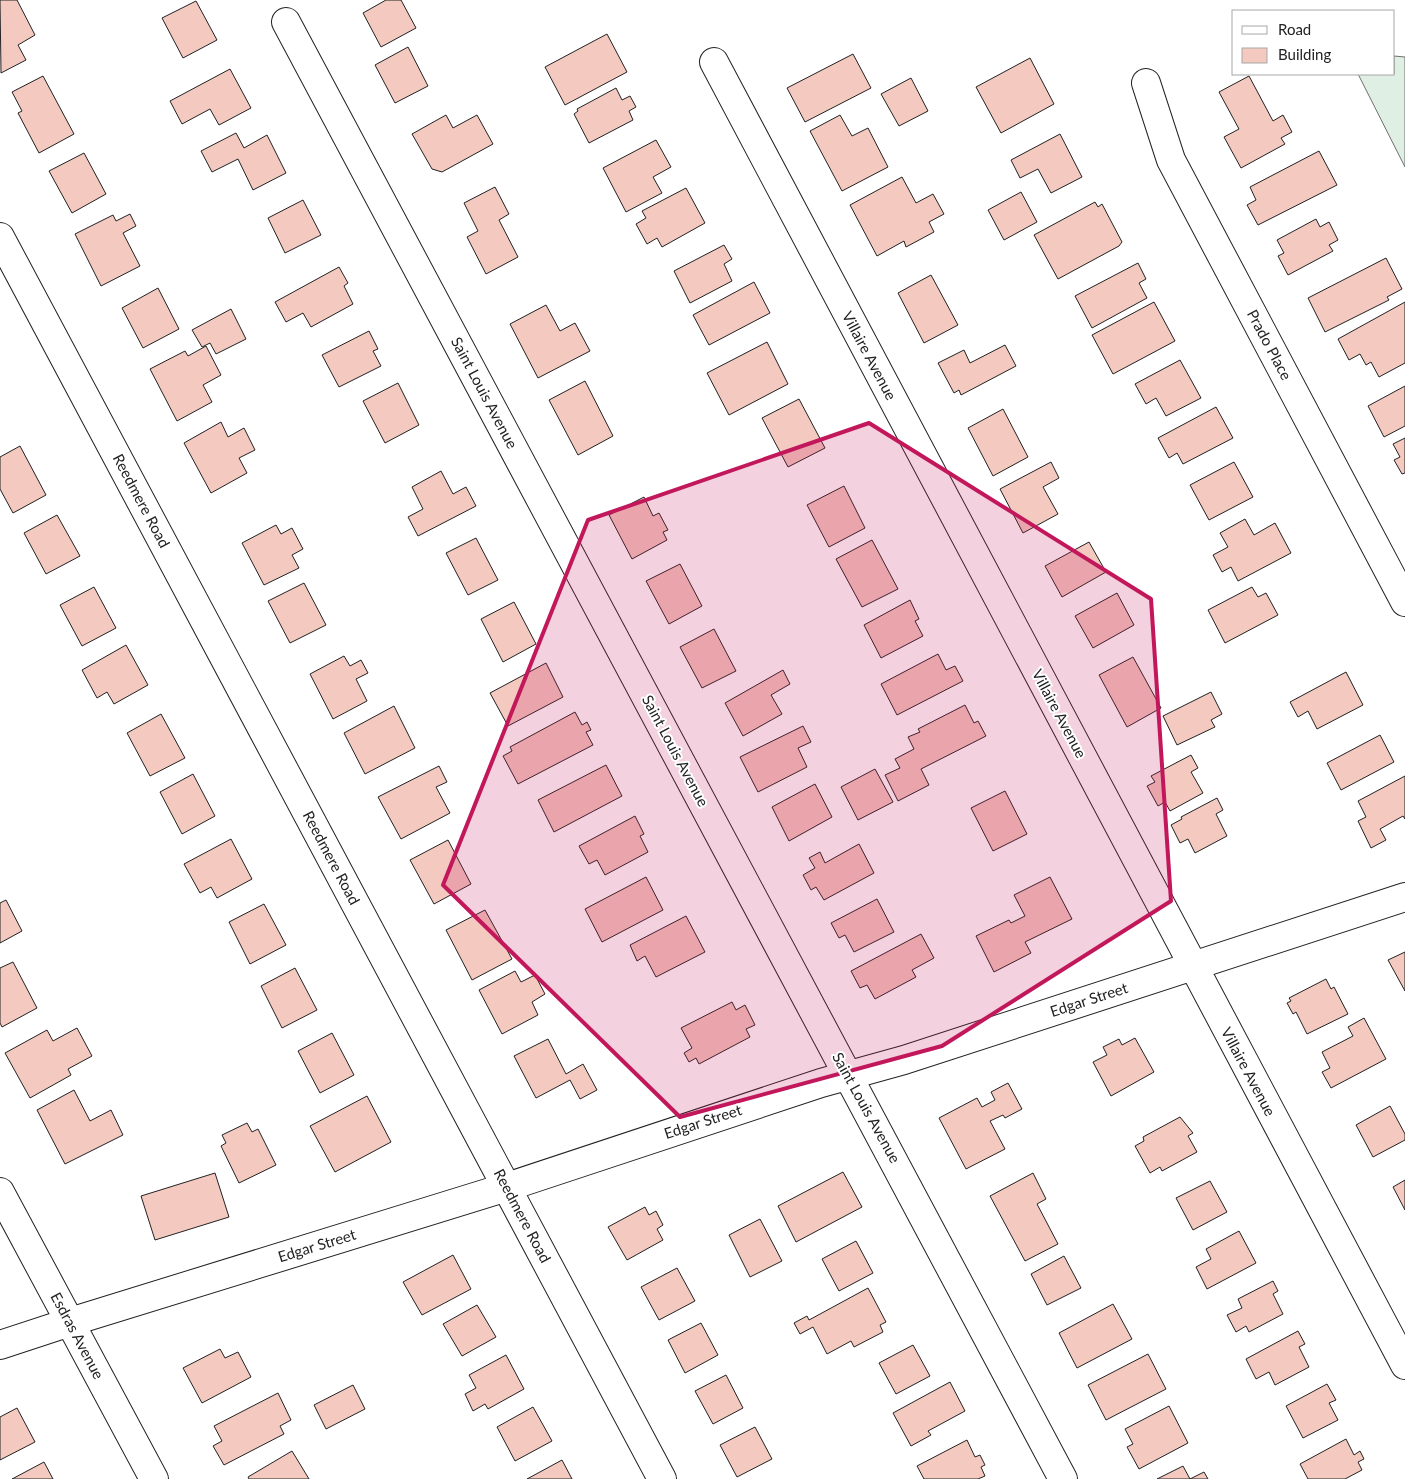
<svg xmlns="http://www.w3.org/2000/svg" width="1405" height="1479" font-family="Lato,sans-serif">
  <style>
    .green { fill: #e0efe3; stroke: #6f6f6f }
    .building { fill: #f3c9c0; stroke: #222 }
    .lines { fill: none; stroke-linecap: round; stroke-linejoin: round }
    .street-casing { stroke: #222; stroke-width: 30 }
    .street { stroke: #fff; stroke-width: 28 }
    .marked { fill: #c2185b; fill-opacity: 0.2; stroke: #c2185b; stroke-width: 4; stroke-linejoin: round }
    .labels { text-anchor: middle; stroke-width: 4; stroke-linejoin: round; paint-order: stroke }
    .street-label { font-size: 15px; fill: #222; stroke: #fff }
  </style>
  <rect width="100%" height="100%" fill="#fff"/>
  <path class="green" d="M1394,56l11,1v110l-47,-93h36z"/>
  <path class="building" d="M0,0h17l18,35 -17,10 8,15 -25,13z
    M386,0h15l15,28 -35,19 -18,-34z
    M196,1l21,39 -34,18 -21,-40z
    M607,34l20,38 -62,33 -20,-38z
    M408,47l20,39 -33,17 -20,-38z
    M853,54l18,34 -66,34 -18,-34z
    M1030,58l24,46 -53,29 -25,-46z
    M230,69l21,39 -32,17 -9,-16 -28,15 -12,-23z
    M43,76l31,58 -35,19 -21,-40 4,-2 -10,-19z
    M1249,76l24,45 10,-6 9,17 -11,6 4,6 -44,24 -17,-31 15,-8 -20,-37z
    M911,78l17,33 -29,15 -18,-32z
    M616,88l6,12 8,-4 6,11 -7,4 4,9 -44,23 -15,-29 4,-3 -1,-2z
    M446,115l7,13 24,-13 16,29 -51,28 -10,-3 -20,-35z
    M840,115l12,21 16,-8 20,39 -46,24 -32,-60z
    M236,133l8,15 23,-13 19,38 -33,17 -15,-31 -26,13 -11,-21z
    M1060,134l22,43 -31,16 -13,-24 -18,9 -9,-18z
    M656,140l15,27 -18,10 9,16 -36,19 -23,-44z
    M1319,151l18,34 -79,40 -11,-20 9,-5 -6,-13z
    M84,153l22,41 -34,19 -23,-42z
    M902,177l14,26 17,-9 11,20 -15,8 5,10 -28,15 -2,-6 -27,15 -27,-51z
    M495,187l14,27 -10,6 19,37 -32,17 -19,-37 11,-6 -14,-28z
    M686,188l19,35 -43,24 -5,-9 -10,6 -11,-20 10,-6 -4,-7z
    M1021,192l16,30 -33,18 -16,-30z
    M303,200l18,35 -36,18 -17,-35z
    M1095,202l3,5 4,-3 20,38 -3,4 -61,33 -24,-44z
    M130,214l6,12 -13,7 17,33 -39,20 -26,-52 38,-19 3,6z
    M1316,219l4,8 9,-5 9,18 -9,5 4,6 -45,24 -10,-19 6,-3 -7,-13z
    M724,245l8,14 -8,5 8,17 -42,22 -16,-32z
    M1386,258l16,31 -15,8 2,3 -64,32 -17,-34z
    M1138,263l8,16 -7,4 8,15 -55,30 -17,-32z
    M339,267l9,16 -4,3 9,18 -42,23 -8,-14 -17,9 -11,-20z
    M931,275l27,50 -34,18 -26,-50z
    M754,282l16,31 -61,32 -16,-30z
    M158,288l21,41 -36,19 -21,-40z
    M1154,302l21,39 -62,33 -21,-39z
    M1405,302v61l-26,14 -8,-15 -5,3 -6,-11 -11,6 -11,-21z
    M546,305l14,26 15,-8 15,28 -52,27 -28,-54z
    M231,309l15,30 -30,15 -6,-11 -8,4 -10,-17z
    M369,331l9,18 -5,2 8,15 -42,21 -17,-32z
    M767,342l21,42 -59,31 -22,-42z
    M1005,345l11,21 -55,29 -2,-5 -5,3 -16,-30 26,-13 6,13z
    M206,346l15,29 -18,10 9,17 -35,19 -27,-52 35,-18 3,5z
    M1180,360l21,38 -35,18 -10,-18 -10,6 -11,-20z
    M585,381l28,55 -35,19 -29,-55z
    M398,383l21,42 -34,18 -22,-42z
    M1405,386v40l-21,11 -16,-31z
    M799,399l26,49 -37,19 -26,-49z
    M1216,407l17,31 -50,26 -6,-11 -8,5 -11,-20z
    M1003,409l25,48 -35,19 -25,-48z
    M221,422l7,15 16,-9 11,22 -16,8 8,15 -36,20 -27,-50z
    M1405,438v35l-3,1 -8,-14 6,-3 -7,-13z
    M20,446l26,49 -33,18 -13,-24v-32z
    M1051,462l8,16 -16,9 15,27 -35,19 -23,-44z
    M1234,462l19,35 -44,23 -19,-35z
    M441,471l12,23 13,-7 10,19 -58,30 -10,-19 15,-8 -11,-22z
    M844,486l21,42 -36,19 -22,-42z
    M644,497l9,19 6,-3 9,17 -5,2 4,8 -35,19 -23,-44z
    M57,515l23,41 -34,18 -22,-41z
    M1245,519l9,16 21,-12 16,30 -53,28 -7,-14 -9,5 -9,-17 15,-8 -8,-14z
    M276,525l5,9 11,-6 11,21 -11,6 7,13 -35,17 -22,-42z
    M476,538l22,42 -30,15 -22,-42z
    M872,540l26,49 -36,18 -26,-48z
    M1089,542l17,30 -44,25 -17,-31z
    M680,564l22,42 -33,18 -23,-43z
    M304,583l22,42 -36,18 -22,-42z
    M94,587l22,41 -34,18 -22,-41z
    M1252,587l6,10 8,-4 12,22 -53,28 -17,-33z
    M1117,593l17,32 -41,23 -18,-32z
    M910,600l9,19 -4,2 8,15 -42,22 -17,-33z
    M514,602l22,42 -33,18 -22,-43z
    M714,629l22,42 -34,17 -22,-41z
    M126,645l22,40 -34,19 -7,-12 -10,6 -15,-28z
    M938,654l8,16 9,-4 8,15 -66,34 -16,-31z
    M344,656l6,10 11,-6 7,13 -12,6 11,22 -34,18 -23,-45z
    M1133,657l28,51 -34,19 -28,-52z
    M546,663l17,34 -55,29 -18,-33z
    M783,670l7,14 -19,11 11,19 -39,22 -18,-33z
    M1346,672l17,33 -46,24 -9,-18 -10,6 -8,-15z
    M1211,692l11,22 -11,6 4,7 -38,18 -14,-29z
    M965,705l9,18 4,-2 8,15 -65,33 8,16 -31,16 -13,-26 15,-7 -5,-9 19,-10 -6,-12 12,-5 -2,-3z
    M394,706l21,42 -50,26 -21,-41z
    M575,712l7,13 5,-3 4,8 -5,2 7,13 -75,39 -15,-28 9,-5 -2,-4z
    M161,714l24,44 -35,18 -23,-43z
    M803,726l8,16 -13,6 9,19 -49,25 -18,-35z
    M1380,735l14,27 -53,28 -14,-27z
    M1191,755l7,13 -7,4 12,21 -33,18 -5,-9 -7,4 -11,-20 8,-4 -4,-6z
    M606,765l16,31 -68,36 -16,-32z
    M439,766l8,16 -11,5 14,26 -49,26 -23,-42z
    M875,769l18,33 -35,18 -17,-33z
    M193,774l22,42 -33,18 -22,-42z
    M1405,776v43l-2,-3 -23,13 6,11 -15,8 -13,-27 8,-4 -8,-16z
    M815,784l17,33 -43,24 -17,-34z
    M1005,791l22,43 -34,17 -22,-43z
    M1217,798l6,12 -7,4 11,22 -32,17 -7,-14 -8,4 -9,-18 11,-6 -1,-2z
    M635,816l9,18 -4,2 8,16 -43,23 -8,-15 -8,4 -10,-18z
    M231,839l21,40 -35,19 -6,-11 -11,6 -16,-29z
    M448,840l23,44 -37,20 -24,-44z
    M859,844l15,29 -50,27 -8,-13 -5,3 -8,-15 12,-7 -6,-10 11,-6 5,11z
    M646,877l17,33 -61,32 -17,-33z
    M1050,877l22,42 -47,23 6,11 -37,19 -18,-36 33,-16 2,3 14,-7 -11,-21z
    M877,899l17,33 -40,20 -9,-17 -6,3 -8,-15z
    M6,900l16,31 -22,12v-40z
    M264,904l22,41 -36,19 -21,-42z
    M485,910l27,49 -40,21 -26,-50z
    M686,916l19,36 -49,25 -11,-21 -8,5 -7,-16z
    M921,934l13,24 -22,12 4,7 -41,22 -8,-14 -7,3 -9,-17z
    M1405,952v39l-17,-31z
    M13,962l24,46 -35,19 -2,-4v-55z
    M295,968l22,42 -35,18 -21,-42z
    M515,971l6,11 14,-7 10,19 -13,8 6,13 -36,19 -23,-44z
    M1326,979l5,10 3,-2 14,27 -41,20 -11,-22 -3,2 -6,-11 4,-2 -2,-3z
    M732,1002l4,8 9,-5 10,20 -9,4 4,8 -51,27 -3,-6 -7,4 -5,-9 8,-5 -11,-20z
    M1364,1018l22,41 -55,29 -9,-16 8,-4 -8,-16 31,-16 -5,-9z
    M77,1028l15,28 -24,13 3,6 -41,23 -25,-45 42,-23 6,11z
    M332,1033l22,42 -34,18 -22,-42z
    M1135,1038l19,34 -43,24 -18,-34 14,-7 -4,-8 16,-8 3,6z
    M548,1039l18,35 17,-10 14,26 -17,9 -10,-19 -34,18 -22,-42z
    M1008,1083l14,26 -17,9 -2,-3 -13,6 15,28 -39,20 -27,-51 38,-20 5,9 13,-7 -4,-8z
    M74,1090l16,31 21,-11 12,25 -58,29 -28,-54z
    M367,1096l24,46 -56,30 -25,-46z
    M1390,1106l15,28v6l-32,17 -17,-32z
    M1180,1117l13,16 -5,3 9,16 -35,19 -2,-4 -10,6 -15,-27 9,-5 -1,-4z
    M247,1123l5,9 6,-3 18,36 -37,18 -18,-37 5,-3 -4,-8z
    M843,1172l19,35 -66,35 -18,-36z
    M215,1173l14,44 -74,23 -14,-44z
    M1033,1173l13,26 -9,5 21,40 -33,17 -35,-65z
    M1405,1180v30l-12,-23z
    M1210,1181l17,31 -34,18 -17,-32z
    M645,1207l4,8 7,-4 7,14 -6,4 6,11 -36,20 -19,-33z
    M760,1219l22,42 -32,16 -21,-42z
    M1239,1231l17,32 -49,26 -11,-22 15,-8 -5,-10z
    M856,1241l17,32 -34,18 -17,-32z
    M453,1255l18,34 -49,26 -19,-33z
    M1064,1256l17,32 -34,17 -16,-31z
    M677,1268l18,33 -36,19 -18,-33z
    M1273,1281l5,10 -5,3 10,20 -34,18 -3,-6 -10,6 -9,-17 15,-7 -4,-9z
    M868,1288l18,34 -6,3 3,7 -29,15 -3,-6 -24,13 -14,-27 -13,7 -6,-11 13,-7 2,4z
    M1113,1304l19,35 -55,29 -18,-35z
    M477,1305l19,32 -34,19 -19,-32z
    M701,1323l17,32 -33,18 -17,-33z
    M1298,1331l7,13 -6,3 10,20 -34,18 -6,-13 -13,7 -10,-20z
    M913,1345l17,31 -34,18 -17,-31z
    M220,1349l5,9 13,-6 13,25 -49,26 -19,-35z
    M1148,1354l18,35 -60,31 -18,-35z
    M506,1355l18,34 -36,20 -3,-5 -12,7 -8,-17 11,-6 -7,-13z
    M726,1375l17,33 -30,16 -18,-33z
    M950,1382l15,29 -37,20 3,4 -20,11 -18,-33z
    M1327,1384l9,16 -7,3 9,17 -35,18 -17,-32z
    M353,1385l12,24 -39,20 -12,-24z
    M278,1393l13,27 -11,6 4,8 -60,31 -11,-19 9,-5 -8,-15z
    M1169,1406l19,37 -49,26 -12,-22 6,-3 -8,-15z
    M533,1407l19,34 -37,20 -18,-34z
    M17,1408l18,34 -35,18v-43z
    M755,1427l17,32 -35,18 -17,-32z
    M1346,1439l8,16 6,-4 4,8 -6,3 4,8 -17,9h-37l-8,-15z
    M967,1440l8,17 5,-2 5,10 -4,2 4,9 -7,3h-54l-7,-13z
    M292,1451l17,28h-60l-1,-2z
    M562,1460l10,19h-45z
    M44,1462l9,17h-41z
    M1183,1466l7,13 14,-7 4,7h-51z"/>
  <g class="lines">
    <defs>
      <path id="street" d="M286,22l777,1457
        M714,62l691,1303
        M1146,83l25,77 234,442
        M0,237l662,1242
        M0,1192l154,287
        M0,1345l70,-23 437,-135 314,-104 83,-23 501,-163"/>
    </defs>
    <use href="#street" class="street-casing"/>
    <use href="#street" class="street"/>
  </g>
  <path class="marked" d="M869,423l282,176 20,302 -229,145 -262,71 -237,-232 145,-365z"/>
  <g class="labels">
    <g class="street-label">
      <text transform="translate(1269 345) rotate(62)" y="5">Prado Place</text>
      <text transform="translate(869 356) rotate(62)" y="5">Villaire Avenue</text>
      <text transform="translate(484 393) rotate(62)" y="5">Saint Louis Avenue</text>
      <text transform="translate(141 501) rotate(62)" y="5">Reedmere Road</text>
      <text transform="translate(1059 714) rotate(62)" y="5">Villaire Avenue</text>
      <text transform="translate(675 751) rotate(62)" y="5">Saint Louis Avenue</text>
      <text transform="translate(331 858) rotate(62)" y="5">Reedmere Road</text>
      <text transform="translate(1089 1000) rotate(-18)" y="5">Edgar Street</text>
      <text transform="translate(1248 1072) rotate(62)" y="5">Villaire Avenue</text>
      <text transform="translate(866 1108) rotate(61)" y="5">Saint Louis Avenue</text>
      <text transform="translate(703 1122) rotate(-18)" y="5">Edgar Street</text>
      <text transform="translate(522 1216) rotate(62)" y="5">Reedmere Road</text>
      <text transform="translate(317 1246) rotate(-17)" y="5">Edgar Street</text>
      <text transform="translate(77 1336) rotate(62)" y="5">Esdras Avenue</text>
    </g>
  </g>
  <rect x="1232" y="10" width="162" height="65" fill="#ffffff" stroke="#a7a7a7"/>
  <rect x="1242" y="26" width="25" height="8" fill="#ffffff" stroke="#a7a7a7"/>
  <text x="1278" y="35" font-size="15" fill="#222222">Road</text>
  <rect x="1242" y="48" width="25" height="15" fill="#f3c9c0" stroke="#a7a7a7"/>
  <text x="1278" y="60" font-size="15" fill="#222222">Building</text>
</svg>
